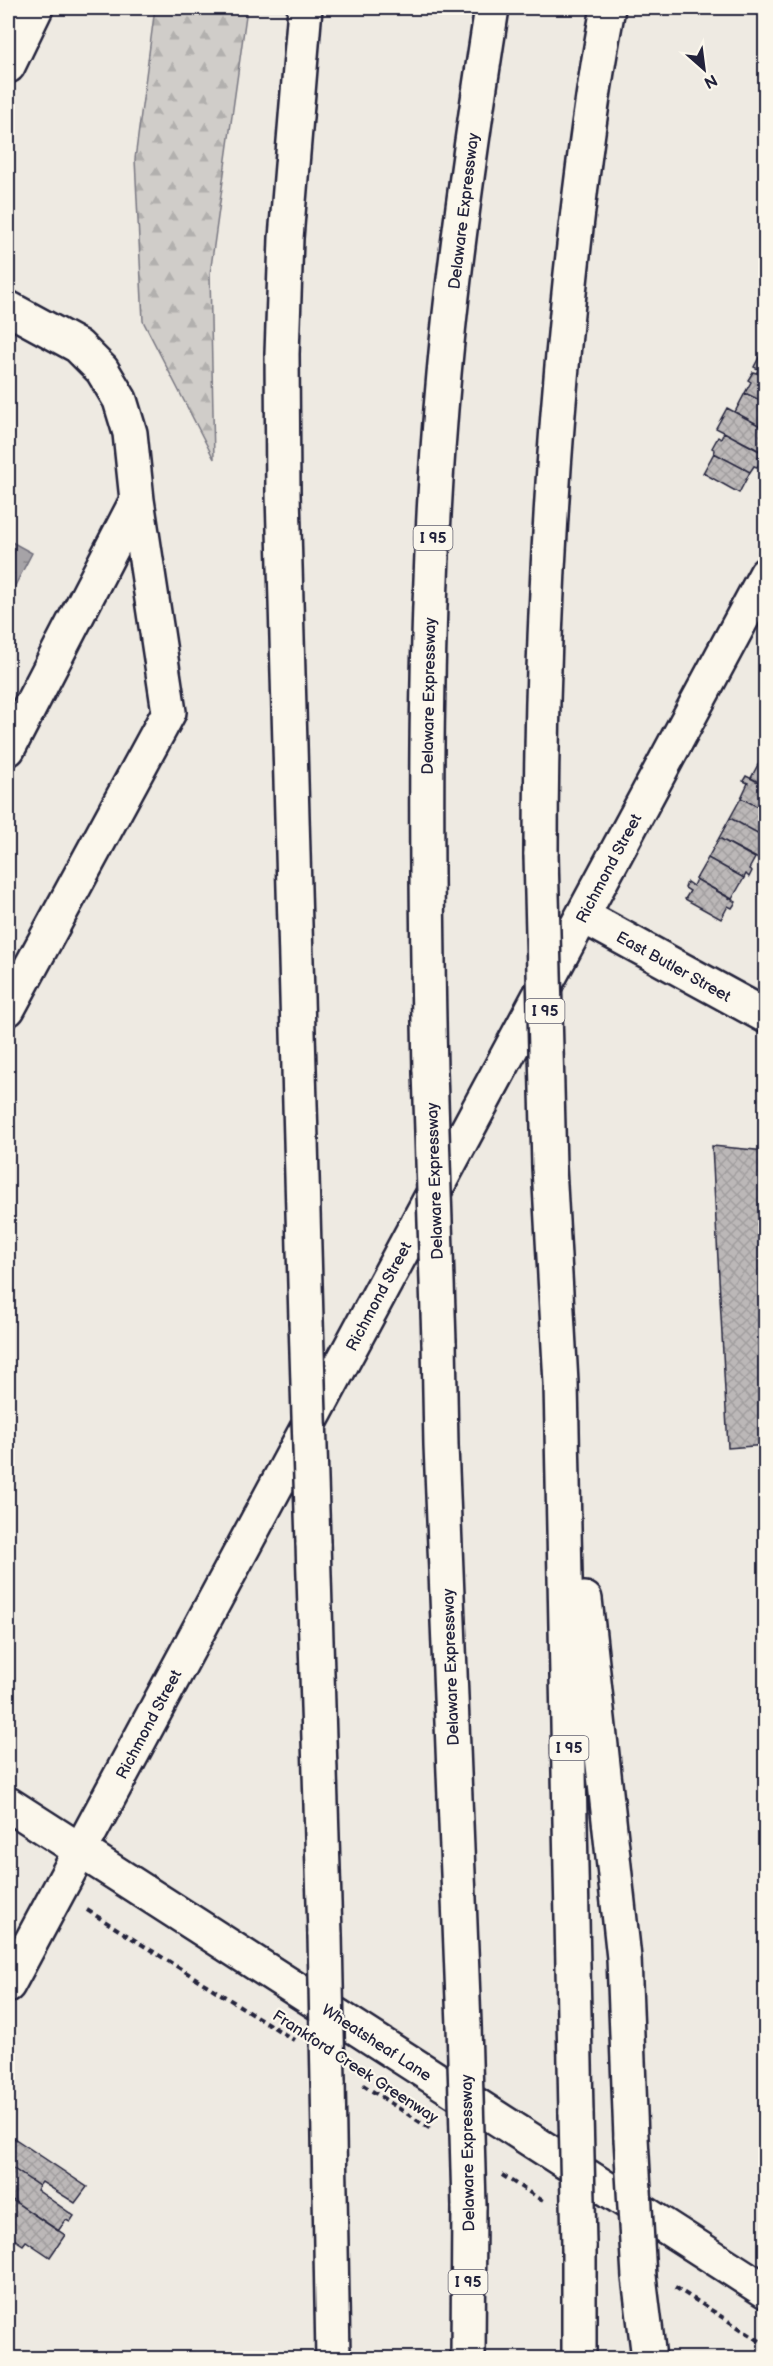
<svg xmlns="http://www.w3.org/2000/svg" width="773" height="2366" font-family="'Balsamiq Sans',sans-serif">
  <style>
    .forest { fill: url(#forest-firs); stroke: #797882; stroke-width: 1.5 }
    .water { fill: url(#water-ripples); stroke: #716f7c; stroke-width: 1.5 }
    .building { fill: url(#building-cross-hatch); stroke: #22223b; stroke-width: 1.5 }
    .lines { fill: none; stroke-linecap: round; stroke-linejoin: round }
    .minor-casing { stroke: #22223b; stroke-width: 38 }
    .major-casing { stroke: #22223b; stroke-width: 38 }
    .highway-casing { stroke: #22223b; stroke-width: 38 }
    .path { stroke: #22223b; stroke-width: 4; stroke-dasharray: 6 4.5; stroke-linecap: butt }
    .minor { stroke: #fbf7ec; stroke-width: 33 }
    .major { stroke: #fbf7ec; stroke-width: 33 }
    .highway { stroke: #fbf7ec; stroke-width: 33 }
    .highway-bridge-casing { stroke: #22223b; stroke-width: 38; stroke-linecap: butt }
    .highway-bridge { stroke: #fbf7ec; stroke-width: 33 }
    .labels { text-anchor: middle; stroke-width: 4.5; stroke-linejoin: round; paint-order: stroke }
    .shield { fill: #fbf7ec; stroke: #636270; stroke-width: 1.5 }
    .shield-label { font-size: 15px; font-weight: bold; fill: #22223b }
    .street-label { font-size: 16px; fill: #22223b; stroke: #fbf7ec }
  </style>
  <defs>
    <pattern id="forest-firs" width="22" height="20" patternUnits="userSpaceOnUse" patternTransform="scale(1.5)"><rect width="22" height="20" fill="#d0cdc9"/><path d="M5 1l3.5 6h-7zM16 11l3.5 6h-7z" fill="#b2b0ae"/></pattern>
    <pattern id="water-ripples" width="26" height="14" patternUnits="userSpaceOnUse" patternTransform="scale(1.5)"><rect width="26" height="14" fill="#a6a3a7"/><path d="M2 4q2-2 4 0t4 0M15 11q2-2 4 0t4 0" fill="none" stroke="#878489"/></pattern>
    <pattern id="building-cross-hatch" width="8" height="8" patternUnits="userSpaceOnUse" patternTransform="scale(1.5)"><rect width="8" height="8" fill="#bcb8b8"/><path d="M0 0l8 8M0 8l8-8" fill="none" stroke="#a19e9f"/></pattern>
  </defs>
  <rect width="100%" height="100%" fill="#eeeae2"/>
  <filter id="ink" filterUnits="userSpaceOnUse"><feTurbulence type="fractalNoise" baseFrequency=".0167" numOctaves="2"/><feDisplacementMap in="SourceGraphic" scale="12" xChannelSelector="R" yChannelSelector="G"/><feConvolveMatrix kernelMatrix="1 2 1 2 8 2 1 2 1" color-interpolation-filters="sRGB"/></filter>
  <g filter="url(#ink)">
    <path class="forest" d="M155,8h92l-37,266 4,185 -71,-138 -8,-162z"/>
    <path class="water" d="M8,540l24,13 -24,46z"/>
    <path class="building" d="M763,350l3,1v25l-9,-4 1,-3 -4,-2z
      M753,372l13,4v27l-21,-10 6,-11 -3,-2z
      M745,393l21,10v26l-31,-17z
      M727,408l39,21v25l-50,-26z
      M724,432l37,20 -3,6 4,2 -5,7 -3,-1 -4,6 -36,-19 1,-3 -3,-2 6,-11 3,2z
      M714,453l36,19 -11,21 -36,-20z
      M762,757l4,2v27l-15,-8z
      M746,776l20,10v25l-25,-13 7,-15 -5,-2z
      M741,798l25,13 -1,26 -35,-19z
      M730,818l35,19 1,26 -47,-25z
      M719,838l36,20 -6,11 3,2 -3,6 -3,-3 -2,4 -36,-20z
      M708,858l36,20 -12,21 -36,-20z
      M696,879l40,23 -4,6 -4,-2 -7,13 -36,-20 5,-8 -5,-3 2,-6 6,4z
      M712,1146l54,5v294l-38,3z
      M8,2134l79,53 -12,16 -33,-21 -3,4 -31,-21z
      M8,2165l31,21 -2,4 37,26 -4,6 -4,-2 -8,11 -50,-34z
      M8,2197l57,38 -15,22 -24,-16 -3,4 -15,-10z"/>
    <g class="lines">
      <defs>
        <path id="minor" d="M8,66l28,-58
          M8,308l70,38 24,24 18,30 10,33 7,67 32,212 -161,297
          M8,749l129,-249
          M583,916l183,100
          M8,1804l758,487"/>
        <path id="major" d="M8,1985l758,-1411"/>
        <path id="highway" d="M305,8l-19,230 -4,116 1,140 23,826
          M541,855c0,-182 8,-361 26,-542 10,-102 22,-205 41,-305
          M430,1071c-5,-232 -7,-465 14,-697 11,-123 29,-245 48,-366
          M549,1167l12,216 15,730
          M439,1342l2,103 23,580
          M313,1543l12,392
          M585,1599l39,359 7,180
          M328,2081l5,277
          M639,2277l10,81
          M468,2358l1,-152
          M579,2358v-113"/>
      </defs>
      <use href="#minor" class="minor-casing"/>
      <use href="#major" class="major-casing"/>
      <use href="#highway" class="highway-casing"/>
      <path class="path" d="M87,1910l207,130
        M363,2085l69,45
        M502,2175l41,26
        M675,2287l91,58"/>
      <use href="#minor" class="minor"/>
      <use href="#major" class="major"/>
      <use href="#highway" class="highway"/>
      <defs>
        <path id="highway-bridge" d="M541,855l8,312
          M430,1071l9,271
          M306,1320l7,223
          M325,1935l3,146
          M464,2025l5,181
          M576,2113l3,132
          M631,2138l8,139"/>
      </defs>
      <use href="#highway-bridge" class="highway-bridge-casing"/>
      <use href="#highway-bridge" class="highway-bridge"/>
    </g>
  </g>
  <g class="labels">
    <g class="shield">
      <rect x="413.5" y="526" width="39" height="24" rx="4.5"/>
      <rect x="525.5" y="999" width="39" height="24" rx="4.5"/>
      <rect x="549.5" y="1736" width="39" height="24" rx="4.5"/>
      <rect x="448.5" y="2270" width="39" height="24" rx="4.5"/>
    </g>
    <g class="shield-label">
      <text x="433" y="543">I 95</text>
      <text x="545" y="1016">I 95</text>
      <text x="569" y="1753">I 95</text>
      <text x="468" y="2287">I 95</text>
    </g>
    <g class="street-label">
      <text transform="translate(463 211) rotate(-83)" y="6">Delaware Expressway</text>
      <text transform="translate(428 696) rotate(-89)" y="6">Delaware Expressway</text>
      <text transform="translate(608 868) rotate(-62)" y="6">Richmond Street</text>
      <text transform="translate(674 966) rotate(29)" y="6">East Butler Street</text>
      <text transform="translate(434 1181) rotate(-92)" y="6">Delaware Expressway</text>
      <text transform="translate(378 1296) rotate(-62)" y="6">Richmond Street</text>
      <text transform="translate(450 1667) rotate(-92)" y="6">Delaware Expressway</text>
      <text transform="translate(148 1724) rotate(-62)" y="6">Richmond Street</text>
      <text transform="translate(377 2042) rotate(33)" y="6">Wheatsheaf Lane</text>
      <text transform="translate(356 2066) rotate(33)" y="6">Frankford Creek Greenway</text>
      <text transform="translate(467 2153) rotate(-91)" y="6">Delaware Expressway</text>
    </g>
  </g>
  <rect width="773" height="2366" fill="none" stroke="#fbf7ec" stroke-width="30"/>
  <rect x="15" y="15" width="743" height="2336" fill="none" stroke="#22223b" stroke-width="2" filter="url(#ink)"/>
  <g transform="translate(704 69) rotate(152)" stroke="#fbf7ec" stroke-width="4.5" paint-order="stroke">
  <path d="M0-4.5L10 22L0 15L-10 22Z" fill="#22223b"/>
  <text y="-9" font-size="16" font-weight="bold" text-anchor="middle" fill="#22223b">N</text>
  </g>
</svg>
